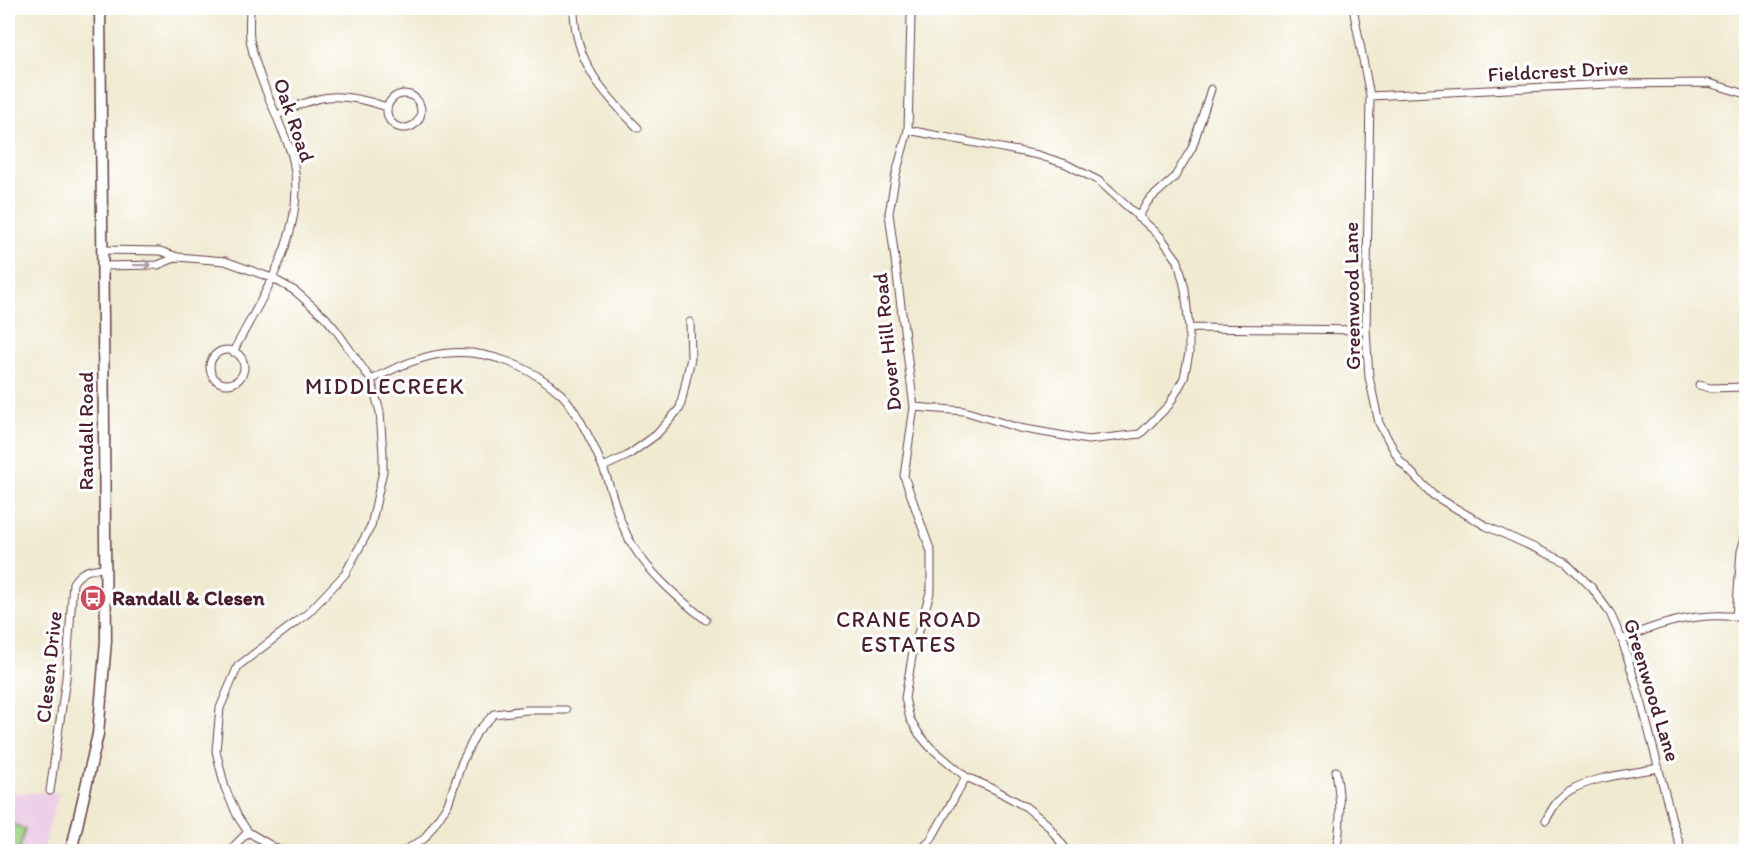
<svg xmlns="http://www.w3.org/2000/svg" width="1754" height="859" font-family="Itim,sans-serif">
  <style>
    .built { fill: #edd0e8 }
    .green { fill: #9fd586; stroke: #747a58; stroke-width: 1.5 }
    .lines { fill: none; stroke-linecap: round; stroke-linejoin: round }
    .street-casing { stroke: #633d44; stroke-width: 9 }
    .primary-casing { stroke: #633d44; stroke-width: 13 }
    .street { stroke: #fff; stroke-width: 7 }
    .primary { stroke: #fff; stroke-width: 10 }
    .oneway { stroke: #ae9aa0 }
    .labels { text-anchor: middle; stroke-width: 6; stroke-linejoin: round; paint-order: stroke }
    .street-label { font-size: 21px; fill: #4a1f2b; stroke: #fff }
    .poi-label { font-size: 21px; font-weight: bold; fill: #4a1f2b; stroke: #fff; text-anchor: start }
    .neighbourhood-label { font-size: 22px; letter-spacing: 1.5px; fill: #4a1f2b; stroke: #fff }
  </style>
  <rect width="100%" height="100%" fill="#fff"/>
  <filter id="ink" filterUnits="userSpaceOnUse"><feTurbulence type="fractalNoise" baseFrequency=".0167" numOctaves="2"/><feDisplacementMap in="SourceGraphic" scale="12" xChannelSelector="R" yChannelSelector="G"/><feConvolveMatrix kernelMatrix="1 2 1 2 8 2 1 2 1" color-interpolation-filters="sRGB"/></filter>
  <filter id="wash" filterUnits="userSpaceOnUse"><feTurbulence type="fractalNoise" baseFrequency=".008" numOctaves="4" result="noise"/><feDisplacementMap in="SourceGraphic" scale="24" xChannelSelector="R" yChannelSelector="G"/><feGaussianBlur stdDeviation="1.35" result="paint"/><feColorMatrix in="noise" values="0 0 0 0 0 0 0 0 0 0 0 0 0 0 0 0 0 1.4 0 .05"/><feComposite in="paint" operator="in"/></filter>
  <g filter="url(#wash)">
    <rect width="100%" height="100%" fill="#f0ead1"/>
    <path class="built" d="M59,792l-17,59h-34v-58z"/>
    <path class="green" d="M8,822l17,7 -6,22h-11z"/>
  </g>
  <g filter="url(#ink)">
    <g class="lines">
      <defs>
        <path id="street" d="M574,8c0,53 28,84 64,120
          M914,8l-3,9 -3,113 -12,44 -7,39 25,194 -10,69 27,76v37l-18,62 -8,47 5,21 9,15 11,13 36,30 28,12 32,18 21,17 21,28
          M1353,8l17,88 -4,234 3,47 10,46 21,38 33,34 53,31 80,36 26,26 18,25 12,27 19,61 31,119 10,32
          M387 111a17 17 0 1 1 34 0a17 17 0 1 1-34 0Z
          M1370,96l239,-12 100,-1 37,11
          M276,116c43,-23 65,-25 111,-9
          M908,130l130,25 28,9 33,17 61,55 18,25 7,28 4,39v25l-5,25 -15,27 -29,29 -52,6 -69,-12 -55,-17 -50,-4
          M1138,218l10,-17 26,-23 18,-30 19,-59
          M103,250l57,1 18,6 47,4 47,17 23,13 30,26 11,13 35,50 9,32 3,41v18l-12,55 -26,48 -37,39 -70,53 -18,42 -4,43 9,37 13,29 10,15 34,20
          M103,266l55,-1 19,-8
          M1189,328l177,2
          M210 367a17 17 0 1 1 34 0a17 17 0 1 1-34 0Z
          M233,352c31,-59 75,-122 60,-192 -3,-14 -11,-29 -16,-43 -10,-23 -21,-48 -26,-73 -3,-11 -1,-25 -1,-36
          M371,380c23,-12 51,-25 77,-27 40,-4 84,14 113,41 15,14 33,52 41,71 11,27 15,55 31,81 18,29 46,53 73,74
          M1699,385l11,3 36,-1
          M603,467l24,-11 29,-21 24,-27 11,-50 -1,-36
          M1736,617l5,-66 5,-16
          M1622,640c38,-18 82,-29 124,-22
          M50,791l16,-113 7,-95c8,-13 18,-14 32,-15
          M1546,820c6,-11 12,-22 23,-29 23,-14 63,-18 90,-23
          M228,852l20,-20
          M402,852l22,-13 24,-35 14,-42 15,-30 17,-18 33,-4h39
          M918,852l12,-11 36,-64
          M1335,852c8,-25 5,-56 1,-81"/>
        <path id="primary" d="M71,852l27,-118 8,-93 -6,-633"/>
      </defs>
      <use href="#street" class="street-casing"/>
      <use href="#primary" class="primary-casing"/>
      <use href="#street" class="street"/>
      <use href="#primary" class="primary"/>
    </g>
    <defs><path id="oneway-shaft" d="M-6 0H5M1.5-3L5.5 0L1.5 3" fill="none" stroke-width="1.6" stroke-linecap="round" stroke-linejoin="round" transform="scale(1.5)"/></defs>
    <use class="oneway" href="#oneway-shaft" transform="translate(142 265) rotate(-1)"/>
  </g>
  <defs>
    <symbol id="bus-disc" viewBox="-11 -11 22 22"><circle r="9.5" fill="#d1495b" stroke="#fff"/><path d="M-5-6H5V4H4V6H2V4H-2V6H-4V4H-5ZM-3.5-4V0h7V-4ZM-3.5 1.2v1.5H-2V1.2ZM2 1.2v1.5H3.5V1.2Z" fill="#fff"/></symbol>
  </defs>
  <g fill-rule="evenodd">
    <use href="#bus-disc" x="78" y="583" width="30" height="30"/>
  </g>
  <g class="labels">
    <g class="street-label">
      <text transform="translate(1558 71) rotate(-3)" y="7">Fieldcrest Drive</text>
      <text transform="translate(294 120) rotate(71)" y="7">Oak Road</text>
      <text transform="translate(1352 296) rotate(-91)" y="7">Greenwood Lane</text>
      <text transform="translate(887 342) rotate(-96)" y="7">Dover Hill Road</text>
      <text transform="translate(86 431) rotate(-90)" y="7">Randall Road</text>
      <text transform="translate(49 667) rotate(-84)" y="7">Clesen Drive</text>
      <text transform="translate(1652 690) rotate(73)" y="7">Greenwood Lane</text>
    </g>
    <g class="poi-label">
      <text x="112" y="605">Randall &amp; Clesen</text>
    </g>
    <g class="neighbourhood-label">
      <text x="385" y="394">MIDDLECREEK</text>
      <text x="909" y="627">CRANE ROAD<tspan x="909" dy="25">ESTATES</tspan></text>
    </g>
  </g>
  <rect width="1754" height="859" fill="none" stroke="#fff" stroke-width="30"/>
</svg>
